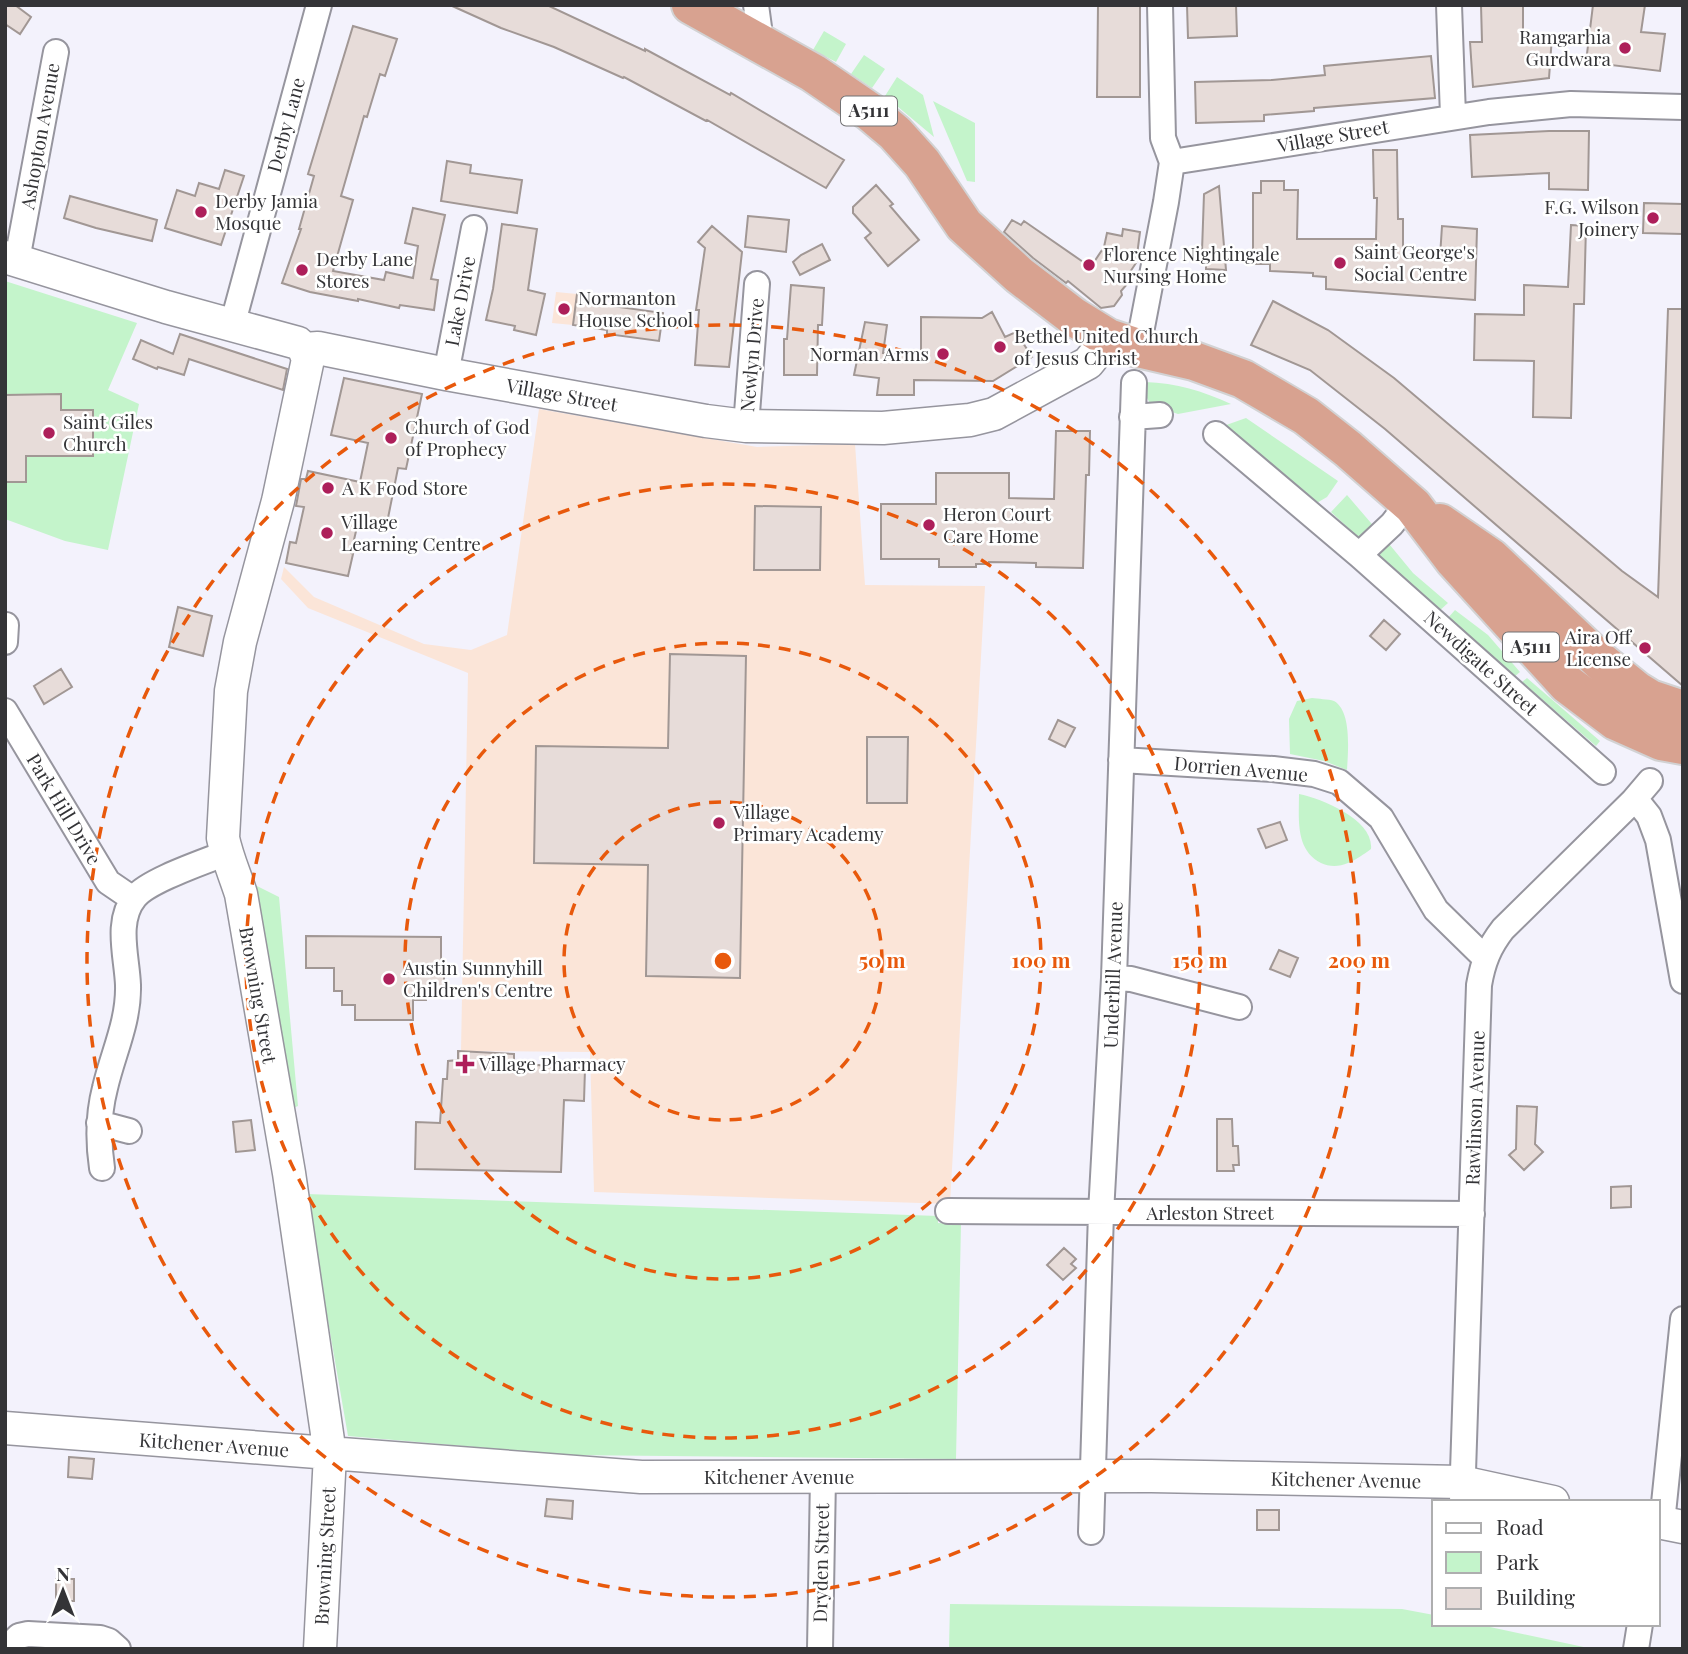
<svg xmlns="http://www.w3.org/2000/svg" width="1688" height="1654" font-family="'Playfair Display',serif">
  <style>
    .education { fill: #fbe5d8 }
    .green { fill: #c4f4cb }
    .building { fill: #e7dcd9; stroke: #a19794; stroke-width: 2 }
    .lines { fill: none; stroke-linecap: round; stroke-linejoin: round }
    .minor-casing { stroke: #96959e; stroke-width: 28 }
    .tertiary-casing { stroke: #96959e; stroke-width: 35 }
    .trunk-casing { stroke: #d2d2d3; stroke-width: 42 }
    .minor { stroke: #fff; stroke-width: 24 }
    .tertiary { stroke: #fff; stroke-width: 32 }
    .trunk { stroke: #d8a290; stroke-width: 38 }
    .ring { fill: none; stroke: #e8590c; stroke-width: 3.5; stroke-dasharray: 12 9 }
    .poi-dot { fill: #ad1f5a; stroke: #fff; stroke-width: 2.5 }
    .labels { text-anchor: middle; stroke-width: 5; stroke-linejoin: round; paint-order: stroke }
    .shield { fill: #fff; stroke: #717173; stroke-width: 2 }
    .shield-label { font-size: 18px; font-weight: bold; fill: #343437 }
    .poi-label { font-size: 19px; fill: #343437; stroke: #fff; text-anchor: start }
    .street-label { font-size: 19px; fill: #343437; stroke: #fff }
    .centre { fill: #e8590c; stroke: #fff; stroke-width: 3.5 }
    .ring-label { font-size: 21px; text-anchor: middle; font-weight: bold; fill: #e8590c; stroke: #fff; stroke-width: 5; stroke-linejoin: round; paint-order: stroke }
  </style>
  <rect width="100%" height="100%" fill="#f3f2fc"/>
  <path class="education" d="M556,292l21,2 -4,31 -21,-2z
    M539,409l218,38 98,-3 10,141 120,1 -35,618 -356,-12 -4,-140 -129,-1 7,-378 -160,-65 -27,-29 3,-12 30,30 110,47 47,6 36,-15z"/>
  <path class="green" d="M824,31l22,13 -10,18 -23,-12z
    M864,55l21,14 -13,19 -21,-14z
    M897,77l26,18 11,42 -49,-41z
    M933,101l42,22v59l-8,-1z
    M5,281l132,42 -29,67 31,14 -31,146 -43,-9 -60,-22z
    M1145,382c32,1 57,9 86,22l-53,10 -27,-9 -4,-7z
    M1246,418l92,63 -11,16 -12,7 -100,-75z
    M1347,495l30,35 -10,10 -8,-2 -28,-26z
    M1385,539l28,34 35,30 -10,9 -66,-53z
    M1455,610l33,25 32,37 -6,5 -67,-58z
    M1527,678l73,63 -4,5 -74,-64z
    M1312,698c6,1 16,1 22,3 18,10 14,51 13,69l-23,-9 -34,-7 -1,-35 8,-18z
    M1299,794c24,5 75,26 72,55 -7,5 -15,11 -23,14 -9,4 -19,4 -27,0 -26,-13 -22,-44 -22,-69z
    M251,883l28,14 19,209 -5,2z
    M306,1194l632,22v7l23,1 -5,235 -387,-4 -221,-19z
    M950,1604l452,5 32,6v9h42l117,25h-644z"/>
  <path class="building" d="M5,5h10l16,12 -11,17 -15,-10z
    M450,5h97l98,46v-2l85,46 1,-2 113,67 -18,28 -119,-68 -1,1 -82,-44 -1,1 -69,-31 -53,-19z
    M1098,5h42v92h-43z
    M1187,5h49l1,31 -49,2z
    M1481,5h42v33l29,-2 -3,42 -76,9 -3,-45h12z
    M1593,5h52l-4,27 24,2 -5,37 -74,-9z
    M353,26l44,13 -12,37 -5,-2 -13,43 -3,-1 -23,80 12,4 -20,71 51,9 2,-8 27,6 5,-32 -13,-3 8,-35 32,7 -14,64 7,1 -4,30 -34,-5 -1,3 -41,-9v2l-48,-9 -28,-9 19,-54h-2l15,-53 -6,-2z
    M1431,56l4,42 -121,10v3l-50,4v6l-68,2 -1,-41 77,-2 53,-5 -1,-9z
    M1549,131h40l-1,59 -39,-1v-16l-77,4 -2,-42z
    M1373,150h24l1,69h5v37l37,1 2,-31 35,3 -2,71 -149,-11v-12l-13,-1v-3l-43,-2v-7h-17v-71h8v-12h23v9h14l-1,49h79l1,-41h-3z
    M447,161l24,4 -1,8 52,7 -5,33 -76,-12z
    M225,170l19,6 -23,69 -56,-17 12,-38 18,6 4,-13 20,6z
    M876,185l17,19 -3,2 29,34 -31,26 -23,-28 6,-5 -18,-20v-6z
    M1219,186l7,84 -20,-1v-18h-4l2,-57z
    M70,196l87,24 -5,21 -56,-13 -32,-10z
    M1644,203l39,1v30l-40,-1z
    M748,216l41,4 -3,32 -41,-5z
    M1012,220l9,5 3,-4 62,43 4,-5 4,3 10,-15 3,-14 15,3 1,-7 17,3 -4,31 -6,9 4,4 -13,15 1,4 -8,11 -13,2 -33,-27 -2,2 -33,-25 -29,-26z
    M502,224l35,5 -9,61 17,4 -9,41 -22,-5 1,-4 -29,-6 7,-31z
    M1571,225l15,1 -2,78h-10l-3,114 -38,-1 1,-56 -60,-1 1,-46 49,1v-30l44,2z
    M712,226l30,26 -13,115 -34,-2 4,-55h-3l9,-62 -7,-6z
    M822,244l8,16 -30,15 -7,-13 8,-7z
    M791,285l33,3 -2,37h-4l-1,50h-33v-36h3z
    M577,294l21,3 -1,7 66,9 -4,28 -52,-7v-4l-34,-5z
    M1273,301l55,29 66,48 228,193 36,26 10,-288h15v377l-298,-257 -75,-59 -59,-25z
    M992,312l13,25 11,-5 16,25 -39,24 -79,-1v15h-37l2,-17 -25,-3 11,-53 22,3 -4,28h38v-36l61,1z
    M180,334l107,35 -4,21 -94,-31 -5,16 -26,-8 -1,2 -24,-10 8,-19 32,14z
    M344,378l78,16 -16,75 -8,-1 -11,55 -28,-5 -8,35 2,1 -5,22 -62,-13 4,-21 6,1 8,-36 -8,-1 5,-27h5l2,-8 52,11 8,-39 -37,-8z
    M61,394v16h32v46h-67v26h-21v-87z
    M1056,431h34l-1,44h-3l-3,93 -47,-1v-4l-47,-1v2h-13v3h-37v-8h-58v-55h55v-31h73v25l45,1z
    M755,506l66,1 -1,63h-66z
    M178,607l34,9 -9,40 -34,-9z
    M1384,620l16,14 -14,16 -16,-14z
    M670,654l76,2 -6,322 -94,-2 2,-111 -114,-2 2,-117 132,2z
    M61,669l11,18 -28,17 -10,-18z
    M1058,720l17,8 -10,19 -16,-8z
    M867,737h41l-1,66h-40z
    M1280,822l7,18 -21,8 -8,-19z
    M306,936l135,1v29h3v24h-18v10h-13v20h-58v-15h-13v-14h-8v-23h-28z
    M1279,950l19,8 -8,19 -20,-8z
    M458,1051l56,3v9l71,6 -1,32 -20,-1 -3,72 -146,-3 1,-47 24,1 3,-44h4l1,-18 10,-1z
    M1517,1106l20,1 -2,37 8,8 -19,18 -15,-15 7,-6z
    M1217,1119h15l1,27h5l1,19h-6l1,6h-17z
    M251,1120l4,30 -19,2 -3,-30z
    M1631,1186v21l-20,1v-21z
    M1064,1248l12,11 -5,5 5,4 -13,12 -16,-15z
    M69,1457l25,2 -2,20 -24,-2z
    M547,1499l26,2 -1,18 -27,-3z
    M1257,1510h22v20h-22z
    M56,1579h18v22h-18z"/>
  <g class="lines">
    <defs>
      <path id="minor" d="M756,5l5,37
        M1449,5l4,111
        M1172,162l317,-50 82,-8 112,3
        M17,260l39,-208
        M232,326l87,-321
        M1138,348l28,-146 6,-40 -9,-24 -3,-133
        M446,374l28,-146
        M1132,417l28,-2
        M746,426l11,-142
        M1216,434l143,121 244,217
        M1359,555l33,-31 17,-22
        M5,642l1,-17
        M5,711l103,171 25,17
        M1121,760l152,9 41,5 25,8 42,36 55,92 48,47
        M1633,801l8,5 8,10 9,24 25,141
        M1114,978l17,1 108,28
        M99,1123l30,8
        M102,1168c-4,-27 -4,-53 3,-80 8,-35 24,-66 23,-103 -1,-28 -13,-64 7,-88 14,-17 69,-35 91,-44
        M948,1211l524,3
        M1462,1502l17,-517c4,-23 10,-38 24,-56l130,-128 17,-20
        M1662,1523l21,-204
        M1091,1532l10,-319 13,-235 20,-595
        M6,1649l13,-13 9,-2 72,4 9,3 9,8
        M820,1649l3,-172
        M1636,1649l4,-25"/>
      <path id="tertiary" d="M5,257l161,50 132,36 6,6 14,-1 128,26 260,47 40,5 137,2 87,-8 24,-6 94,-51 20,-25
        M304,349l4,10 -30,142 -38,141 -9,49 -8,147c4,19 12,37 18,56l48,279 41,281 -10,195
        M5,1428l636,49 510,-1 310,6 92,20
        M1658,1522l25,5"/>
      <path id="trunk" d="M691,5l122,68 57,39 25,21 27,30 42,62 55,50 55,42 34,21 30,10 56,13 49,18 63,37 42,33 65,57 41,54 113,124 49,37 45,20 22,4
        M1440,523l51,35 109,103 37,30 13,8 33,11"/>
    </defs>
    <use href="#minor" class="minor-casing"/>
    <use href="#tertiary" class="tertiary-casing"/>
    <use href="#trunk" class="trunk-casing"/>
    <use href="#minor" class="minor"/>
    <use href="#tertiary" class="tertiary"/>
    <use href="#trunk" class="trunk"/>
  </g>
  <g class="ring">
    <circle cx="723" cy="961" r="159"/>
    <circle cx="723" cy="961" r="318"/>
    <circle cx="723" cy="961" r="477"/>
    <circle cx="723" cy="961" r="636"/>
  </g>
  <g class="poi-dot">
    <circle cx="1625" cy="48" r="7"/>
    <circle cx="201" cy="212" r="7"/>
    <circle cx="1653" cy="218" r="7"/>
    <circle cx="1340" cy="263" r="7"/>
    <circle cx="1089" cy="265" r="7"/>
    <circle cx="302" cy="270" r="7"/>
    <circle cx="564" cy="309" r="7"/>
    <circle cx="1000" cy="347" r="7"/>
    <circle cx="943" cy="354" r="7"/>
    <circle cx="49" cy="433" r="7"/>
    <circle cx="391" cy="438" r="7"/>
    <circle cx="328" cy="488" r="7"/>
    <circle cx="929" cy="525" r="7"/>
    <circle cx="327" cy="533" r="7"/>
    <circle cx="1645" cy="648" r="7"/>
    <circle cx="719" cy="823" r="7"/>
    <circle cx="389" cy="979" r="7"/>
    <path d="M461.5 1053.5h7v7h7v7h-7v7h-7v-7h-7v-7h7z"/>
  </g>
  <g class="labels">
    <g class="shield">
      <rect x="841" y="96.5" width="56" height="29" rx="5"/>
      <rect x="1503" y="632.5" width="56" height="29" rx="5"/>
    </g>
    <g class="shield-label">
      <text x="869" y="117">A5111</text>
      <text x="1531" y="653">A5111</text>
    </g>
    <g class="poi-label">
      <text x="1611" y="44" text-anchor="end">Ramgarhia<tspan x="1611" dy="22">Gurdwara</tspan></text>
      <text x="215" y="208">Derby Jamia<tspan x="215" dy="22">Mosque</tspan></text>
      <text x="1639" y="214" text-anchor="end">F.G. Wilson<tspan x="1639" dy="22">Joinery</tspan></text>
      <text x="1354" y="259">Saint George's<tspan x="1354" dy="22">Social Centre</tspan></text>
      <text x="1103" y="261">Florence Nightingale<tspan x="1103" dy="22">Nursing Home</tspan></text>
      <text x="316" y="266">Derby Lane<tspan x="316" dy="22">Stores</tspan></text>
      <text x="578" y="305">Normanton<tspan x="578" dy="22">House School</tspan></text>
      <text x="1014" y="343">Bethel United Church<tspan x="1014" dy="22">of Jesus Christ</tspan></text>
      <text x="929" y="361" text-anchor="end">Norman Arms</text>
      <text x="63" y="429">Saint Giles<tspan x="63" dy="22">Church</tspan></text>
      <text x="405" y="434">Church of God<tspan x="405" dy="22">of Prophecy</tspan></text>
      <text x="342" y="495">A K Food Store</text>
      <text x="943" y="521">Heron Court<tspan x="943" dy="22">Care Home</tspan></text>
      <text x="341" y="529">Village<tspan x="341" dy="22">Learning Centre</tspan></text>
      <text x="1631" y="644" text-anchor="end">Aira Off<tspan x="1631" dy="22">License</tspan></text>
      <text x="733" y="819">Village<tspan x="733" dy="22">Primary Academy</tspan></text>
      <text x="403" y="975">Austin Sunnyhill<tspan x="403" dy="22">Children's Centre</tspan></text>
      <text x="479" y="1071">Village Pharmacy</text>
    </g>
    <g class="street-label">
      <text transform="translate(286 125) rotate(-75)" y="7">Derby Lane</text>
      <text transform="translate(40 136) rotate(-80)" y="7">Ashopton Avenue</text>
      <text transform="translate(1333 136) rotate(-10)" y="7">Village Street</text>
      <text transform="translate(460 301) rotate(-79)" y="7">Lake Drive</text>
      <text transform="translate(752 355) rotate(-85)" y="7">Newlyn Drive</text>
      <text transform="translate(562 395) rotate(10)" y="7">Village Street</text>
      <text transform="translate(1481 663) rotate(42)" y="7">Newdigate Street</text>
      <text transform="translate(1241 769) rotate(5)" y="7">Dorrien Avenue</text>
      <text transform="translate(64 809) rotate(59)" y="7">Park Hill Drive</text>
      <text transform="translate(1113 975) rotate(-88)" y="7">Underhill Avenue</text>
      <text transform="translate(258 995) rotate(80)" y="7">Browning Street</text>
      <text transform="translate(1475 1108) rotate(-88)" y="7">Rawlinson Avenue</text>
      <text x="1210" y="1220">Arleston Street</text>
      <text transform="translate(214 1445) rotate(4)" y="7">Kitchener Avenue</text>
      <text x="779" y="1484">Kitchener Avenue</text>
      <text transform="translate(1346 1480) rotate(1)" y="7">Kitchener Avenue</text>
      <text transform="translate(325 1556) rotate(-87)" y="7">Browning Street</text>
      <text transform="translate(821 1563) rotate(-89)" y="7">Dryden Street</text>
    </g>
  </g>
  <circle cx="723" cy="961" r="10" class="centre"/>
  <g class="ring-label">
    <text x="882" y="968">50 m</text>
    <text x="1041" y="968">100 m</text>
    <text x="1200" y="968">150 m</text>
    <text x="1359" y="968">200 m</text>
  </g>
  <rect width="1688" height="1654" fill="none" stroke="#343437" stroke-width="14"/>
  <rect x="1432" y="1500" width="228" height="126" fill="#ffffff" stroke="#aeaeaf" stroke-width="2"/>
  <rect x="1446" y="1523" width="35" height="10" fill="#ffffff" stroke="#aeaeaf" stroke-width="2"/>
  <text x="1496" y="1535" font-size="21" fill="#343437">Road</text>
  <rect x="1446" y="1552" width="35" height="21" fill="#c4f4cb" stroke="#aeaeaf" stroke-width="2"/>
  <text x="1496" y="1570" font-size="21" fill="#343437">Park</text>
  <rect x="1446" y="1588" width="35" height="21" fill="#e7dcd9" stroke="#aeaeaf" stroke-width="2"/>
  <text x="1496" y="1605" font-size="21" fill="#343437">Building</text>
  <g transform="translate(63 1591)" stroke="#ffffff" stroke-width="5" paint-order="stroke">
  <path d="M0-5L12 26L0 18L-12 26Z" fill="#343437"/>
  <text y="-10" font-size="19" font-weight="bold" text-anchor="middle" fill="#343437">N</text>
  </g>
</svg>
